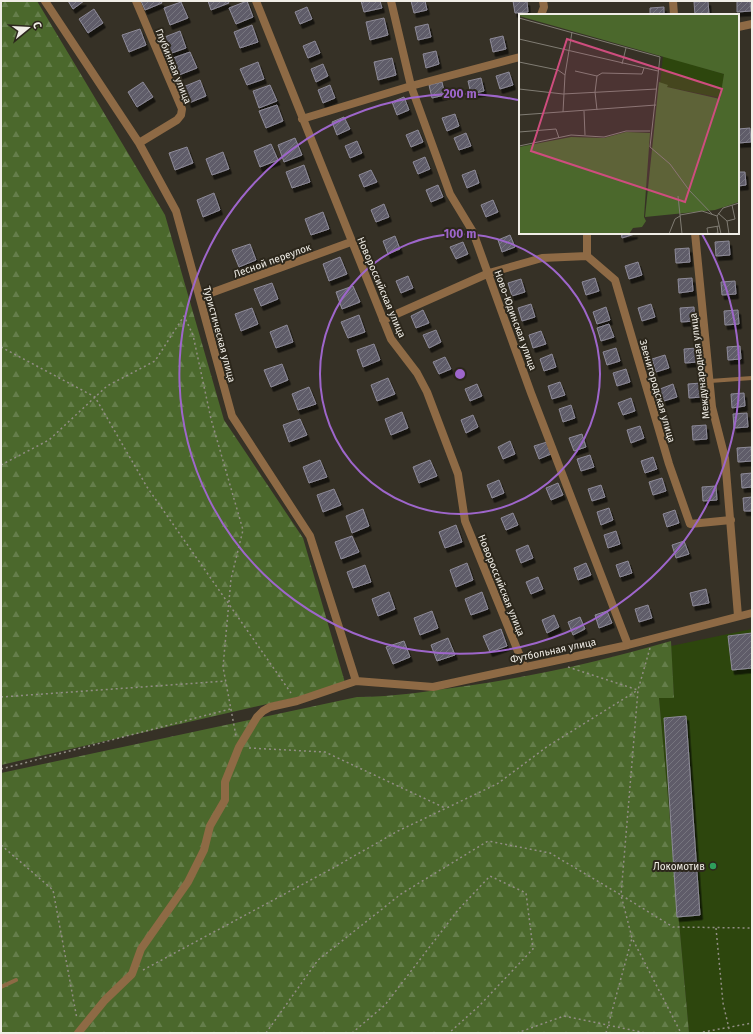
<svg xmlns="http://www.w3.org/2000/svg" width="753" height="1034" font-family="'Fira Sans',sans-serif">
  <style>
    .green { fill: #2d460d }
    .forest { fill: url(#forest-firs) }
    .building { fill: url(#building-hatch); stroke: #8e8b99; filter: url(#shadow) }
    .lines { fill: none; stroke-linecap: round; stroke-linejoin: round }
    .path { stroke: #928e85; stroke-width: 1.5; stroke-dasharray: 2 3; stroke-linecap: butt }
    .lane { stroke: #8e6a45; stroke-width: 4 }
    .street { stroke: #8e6a45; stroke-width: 8 }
    .ring { fill: none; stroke: #9e66cb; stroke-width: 2 }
    .leisure-dot { fill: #2e9e5b; stroke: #2c271c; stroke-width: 1.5 }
    .labels { text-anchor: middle; stroke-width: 4; stroke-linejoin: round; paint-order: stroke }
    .street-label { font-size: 10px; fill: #f0ede6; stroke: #2c271c }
    .poi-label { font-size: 10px; fill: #f0ede6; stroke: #2c271c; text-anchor: end }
    .inset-road { fill: none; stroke: #807c73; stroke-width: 1 }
    .view { fill: #ce4d7e; fill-opacity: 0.15; stroke: #ce4d7e; stroke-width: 2 }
    .inset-edge { fill: none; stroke: #f0ede6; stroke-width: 2 }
    .centre { fill: #9e66cb; stroke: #2c271c; stroke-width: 2 }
    .ring-label { font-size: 12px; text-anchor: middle; font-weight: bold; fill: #9e66cb; stroke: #2c271c; stroke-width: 4; stroke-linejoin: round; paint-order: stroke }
  </style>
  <defs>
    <pattern id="forest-firs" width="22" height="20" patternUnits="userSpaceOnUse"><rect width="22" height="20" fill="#4b682c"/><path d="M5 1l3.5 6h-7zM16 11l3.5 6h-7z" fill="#657e4b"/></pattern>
    <pattern id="building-hatch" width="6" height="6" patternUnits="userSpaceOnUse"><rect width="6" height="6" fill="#5f5c69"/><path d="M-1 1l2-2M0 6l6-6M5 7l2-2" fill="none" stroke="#76747e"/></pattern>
    <filter id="shadow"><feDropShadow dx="2.5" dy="4.5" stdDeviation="0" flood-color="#0009"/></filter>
  </defs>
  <rect width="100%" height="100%" fill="#363126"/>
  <path class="green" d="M752,629v404h-63l-30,-335h15l-3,-52z"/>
  <path class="forest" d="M1,1h36l128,214 59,205 79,118 43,148 -345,79z
    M671,641l3,57h-15l30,335h-688v-260l356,-76c38,0 71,-6 109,-11 69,-10 137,-25 205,-45z"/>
  <path class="building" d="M68,1h16l-11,8z
    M141,1h20l1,2 -17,7z
    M208,1h20l1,2 -18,7z
    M247,1l6,16 -17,7 -7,-16z
    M361,1h19l2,7 -18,4z
    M411,1h14l2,9 -13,3z
    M513,1h14l1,11 -13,1z
    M708,1l1,14h-14l-1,-13z
    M737,1h13l1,10 -14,1z
    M181,2l7,16 -18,7 -6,-17z
    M307,7l5,12 -12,5 -5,-12z
    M664,7v8h-14v-7z
    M94,9l9,14 -15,10 -9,-14z
    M384,18l4,17 -18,5 -4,-18z
    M428,24l3,13 -13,3 -3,-13z
    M252,25l6,17 -18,6 -6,-16z
    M140,29l6,16 -17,7 -7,-17z
    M180,31l6,17 -17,6 -7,-16z
    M503,36l3,13 -13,3 -3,-13z
    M315,41l5,12 -12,5 -5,-12z
    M436,51l3,13 -13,4 -3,-14z
    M190,52l7,16 -18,7 -6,-17z
    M392,58l4,17 -18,5 -4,-18z
    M258,62l6,17 -17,6 -7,-16z
    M323,64l5,12 -12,6 -5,-13z
    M509,72l4,13 -13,4 -4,-13z
    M481,78l3,13 -13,3 -3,-13z
    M200,80l6,16 -17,7 -6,-16z
    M143,82l10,15 -16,10 -9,-15z
    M442,82l3,13 -13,3 -3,-13z
    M270,85l7,16 -18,7 -6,-17z
    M330,85l5,13 -12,5 -5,-13z
    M404,97l5,13 -12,5 -5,-13z
    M277,105l6,16 -17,7 -7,-17z
    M455,114l4,12 -12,5 -5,-13z
    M344,117l6,12 -13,6 -5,-13z
    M750,128l1,14 -13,1v-14z
    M418,130l5,12 -12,5 -5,-12z
    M466,133l5,13 -12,4 -5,-12z
    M295,138l7,17 -18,7 -6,-17z
    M357,141l5,12 -12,5 -5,-12z
    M271,144l7,16 -18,7 -6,-16z
    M187,147l6,16 -18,7 -6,-17z
    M223,152l6,17 -17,6 -6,-16z
    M425,157l5,12 -12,5 -5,-12z
    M304,165l6,17 -18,6 -6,-16z
    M371,170l6,12 -13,5 -5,-12z
    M475,170l4,13 -12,5 -5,-13z
    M738,172h7l1,13 -8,1z
    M438,185l5,12 -12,5 -5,-12z
    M214,193l6,17 -17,7 -6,-17z
    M493,200l5,12 -12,5 -5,-12z
    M384,204l5,13 -13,5 -5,-12z
    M323,212l6,17 -18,6 -6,-16z
    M621,233h14v1l-13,4z
    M510,235l5,12 -13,5 -4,-12z
    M395,236l5,13 -12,5 -5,-13z
    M729,241l1,14 -14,1 -1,-14z
    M463,242l5,12 -12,5 -6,-12z
    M250,244l6,16 -17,7 -7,-17z
    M689,248l1,14 -14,1 -1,-14z
    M340,257l7,17 -18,7 -6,-17z
    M638,262l4,13 -13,4 -4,-13z
    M408,276l5,12 -12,5 -5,-12z
    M595,278l4,13 -13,4 -4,-13z
    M692,278l1,13 -14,2 -1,-14z
    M521,279l4,13 -13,4 -4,-13z
    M735,281l1,13 -14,1 -1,-13z
    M272,283l6,16 -17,7 -7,-17z
    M353,286l7,16 -18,7 -6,-17z
    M531,304l4,13 -13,4 -4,-13z
    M651,304l4,13 -13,4 -4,-13z
    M606,307l4,13 -13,4 -4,-12z
    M694,307l1,14 -14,1 -1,-14z
    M252,308l6,16 -17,7 -6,-17z
    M423,310l6,13 -13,5 -5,-12z
    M738,310l1,14 -14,1 -1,-14z
    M359,315l6,17 -17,6 -7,-16z
    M609,324l5,13 -13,4 -4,-13z
    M287,325l6,17 -17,6 -6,-16z
    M436,330l5,12 -12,6 -6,-13z
    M541,331l5,13 -13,4 -4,-13z
    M374,344l6,16 -17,7 -6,-17z
    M740,346l1,13 -13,1 -1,-13z
    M616,348l4,13 -13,4 -4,-13z
    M697,348l1,14 -13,1 -1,-14z
    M552,354l4,13 -12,4 -4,-12z
    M665,355l4,13 -13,4 -4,-13z
    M445,357l6,12 -12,5 -6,-12z
    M282,364l6,16 -17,7 -7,-17z
    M626,369l4,13 -13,4 -4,-13z
    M388,378l7,16 -18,7 -6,-16z
    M560,382l5,13 -13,4 -4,-13z
    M701,383l1,14 -13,1 -1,-14z
    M477,384l5,12 -12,5 -5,-12z
    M673,384l4,13 -13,4 -4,-12z
    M309,387l7,17 -18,6 -6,-16z
    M744,393l1,13 -13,2 -1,-14z
    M631,398l4,13 -12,4 -5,-12z
    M571,405l4,13 -12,4 -4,-13z
    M402,412l6,16 -17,7 -6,-16z
    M747,413l1,14 -14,1 -1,-14z
    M473,415l5,12 -12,6 -5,-13z
    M300,419l7,16 -18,7 -6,-17z
    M706,425l1,14 -14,1 -1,-14z
    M640,426l4,12 -13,5 -4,-13z
    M582,434l4,13 -12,4 -5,-13z
    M510,441l5,13 -12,5 -5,-12z
    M547,442l4,12 -12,5 -5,-13z
    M751,447l1,14 -14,1 -1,-14z
    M590,455l4,12 -13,4 -4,-12z
    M653,457l4,12 -12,4 -4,-12z
    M320,460l7,17 -18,6 -6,-16z
    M430,460l7,16 -18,7 -6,-16z
    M752,473v14l-10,1 -1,-14z
    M662,478l4,13 -13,4 -4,-13z
    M499,480l5,13 -12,5 -5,-13z
    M558,483l5,12 -12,5 -5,-12z
    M601,485l4,12 -13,4 -4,-12z
    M716,486l1,14 -14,1 -1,-14z
    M334,489l7,16 -18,7 -6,-17z
    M752,497v14h-8l-1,-13z
    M609,508l4,12 -12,5 -4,-13z
    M363,509l6,17 -17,7 -6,-17z
    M675,510l4,13 -12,4 -4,-13z
    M513,513l5,12 -12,5 -5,-12z
    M456,525l6,17 -17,6 -6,-16z
    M616,531l4,13 -12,4 -4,-13z
    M352,536l7,16 -18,7 -6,-17z
    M684,541l5,13 -13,4 -4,-13z
    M528,545l5,13 -12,5 -5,-13z
    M628,561l4,12 -12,4 -4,-12z
    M467,563l6,17 -17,7 -6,-17z
    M586,563l5,12 -13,5 -4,-12z
    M365,565l6,17 -18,6 -6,-16z
    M538,577l5,12 -12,5 -5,-12z
    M706,589l3,14 -16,3 -3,-13z
    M389,592l6,17 -17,7 -6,-17z
    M482,592l6,17 -17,6 -6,-16z
    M648,605l4,13 -13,4 -4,-13z
    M432,611l6,17 -18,7 -6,-17z
    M607,611l5,12 -13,5 -4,-13z
    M554,615l5,12 -12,6 -5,-13z
    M580,617l5,12 -12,6 -5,-13z
    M501,629l6,17 -17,6 -7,-16z
    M752,633v35l-20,2 -4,-34z
    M448,638l7,17 -18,6 -6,-16z
    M404,641l6,16 -17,7 -7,-17z
    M686,716l14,199 -23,2 -13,-199z"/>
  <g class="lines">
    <path class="path" d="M1,347l94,50 52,90 144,206
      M1,465l48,-25 58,-54 48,-25 29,-45 9,19 18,84 32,111 -12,49 -8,88 13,69
      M650,648l-12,42 -17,205 52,32 79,1
      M568,667l70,23
      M1,697l225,-16
      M249,748l76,4 120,56
      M1,769l229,-60
      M1,845l52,45 24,129
      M716,928l7,75 7,30
      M143,970l190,-102 65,-37 99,-47 51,-38 90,-56
      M266,1033l52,-73 83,-66 87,-53 62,12 71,42 11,43 49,95
      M352,1033l33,-28 73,-95 32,-34 36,17 7,56 -54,57 -30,27
      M517,1033l47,-17 82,17
      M606,1033l26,-95
      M698,1033l54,-10"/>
    <path class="lane" d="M710,381l42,-3
      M1,987l15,-7"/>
    <path class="street" d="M45,1l94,142 37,68 56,205 78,120 46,145
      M136,1l46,108 -1,6 -4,5 -38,23
      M256,1l135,338 26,34 10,19 31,82 7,47 59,145
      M391,1l20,85 39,108 23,38 58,161 97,252
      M673,1l1,14
      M541,15l3,-8 -1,-6
      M738,27l14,-3
      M302,119l109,-33 109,-29
      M587,233v23l28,24 54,184 21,60 41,-4
      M695,233l17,174 13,51 13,158
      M200,297l151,-55
      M383,320l106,-47 53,-15 45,-2
      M78,1033l27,-33 27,-26 9,-25 47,-67 16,-32 6,-24 15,-26v-18l14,-35 18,-30 6,-6 7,-4 27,-6 59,-20 77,6 195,-42 124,-32"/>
  </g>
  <g class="ring">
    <circle cx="460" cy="374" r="140"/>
    <path d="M702 234A280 280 0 1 1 518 100"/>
  </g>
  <circle class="leisure-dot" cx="713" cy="866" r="4"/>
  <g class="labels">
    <g class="street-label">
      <text transform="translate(174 66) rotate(68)" y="4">Глубинная улица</text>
      <text transform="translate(272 260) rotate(-20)" y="4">Лесной переулок</text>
      <text transform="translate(382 287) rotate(67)" y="4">Новороссийская улица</text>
      <text transform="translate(516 320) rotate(70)" y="4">Ново-Юдинская улица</text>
      <text transform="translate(220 334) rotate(75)" y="4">Туристическая улица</text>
      <text transform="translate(699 366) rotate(-97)" y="4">Международная улица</text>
      <text transform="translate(658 391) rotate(74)" y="4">Звенигородская улица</text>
      <text transform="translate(502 585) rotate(68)" y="4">Новороссийская улица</text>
      <text transform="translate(553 650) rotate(-12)" y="4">Футбольная улица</text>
    </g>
    <g class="poi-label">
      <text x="705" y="870">Локомотив</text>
    </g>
  </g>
  <g transform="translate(519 14)">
    <rect width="220" height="220" fill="#363126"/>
    <path d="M144,42l61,18 -3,24 -54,-11 -7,-4z" fill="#2d460d"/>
    <path d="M0,0h220v188l-24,8 -70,7 14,-135 9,3 -1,2 53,12 4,-25 -205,-58zM107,118l24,1 -6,84 2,4 -4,6 -9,1 -4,6h-110v-87l52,-10 33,1z" fill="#4b682c"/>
    <path class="inset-road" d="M0,4l141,39 -10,90 20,17 19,26 24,25M0,25l139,32M0,48l39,8 7,5M103,50l4,-16M56,57l22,5 5,-3 40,1 2,-6M0,75l44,5 94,-5M78,96l-2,-18 2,-16M65,97l1,24M44,98l2,-37 7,-43M0,101l137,-10M0,118l37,-3 3,9M0,132l52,-11 33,2 22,-6h24M159,182l4,38M199,199l9,8 2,13M161,201l22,-4 15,5M208,207l8,-2 -3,-14M150,220l6,-15 5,-3M189,220l-1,-6 12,-2M193,220l6,-1 -1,-7M202,220l-4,-18 6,-8 16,-5"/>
    <path class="view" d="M48,25l155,50 -37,113 -154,-51z"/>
    <rect width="220" height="220" class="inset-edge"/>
  </g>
  <circle cx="460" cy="374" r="6" class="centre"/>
  <g class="ring-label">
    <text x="460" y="98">200 m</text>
    <text x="460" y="238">100 m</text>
  </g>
  <rect width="753" height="1034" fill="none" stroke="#f0ede6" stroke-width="4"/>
  <g transform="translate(28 28) rotate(72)" stroke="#2c271c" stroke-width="3" paint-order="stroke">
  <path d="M0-3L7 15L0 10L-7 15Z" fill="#f0ede6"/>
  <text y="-6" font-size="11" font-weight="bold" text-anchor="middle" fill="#f0ede6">С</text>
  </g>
</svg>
